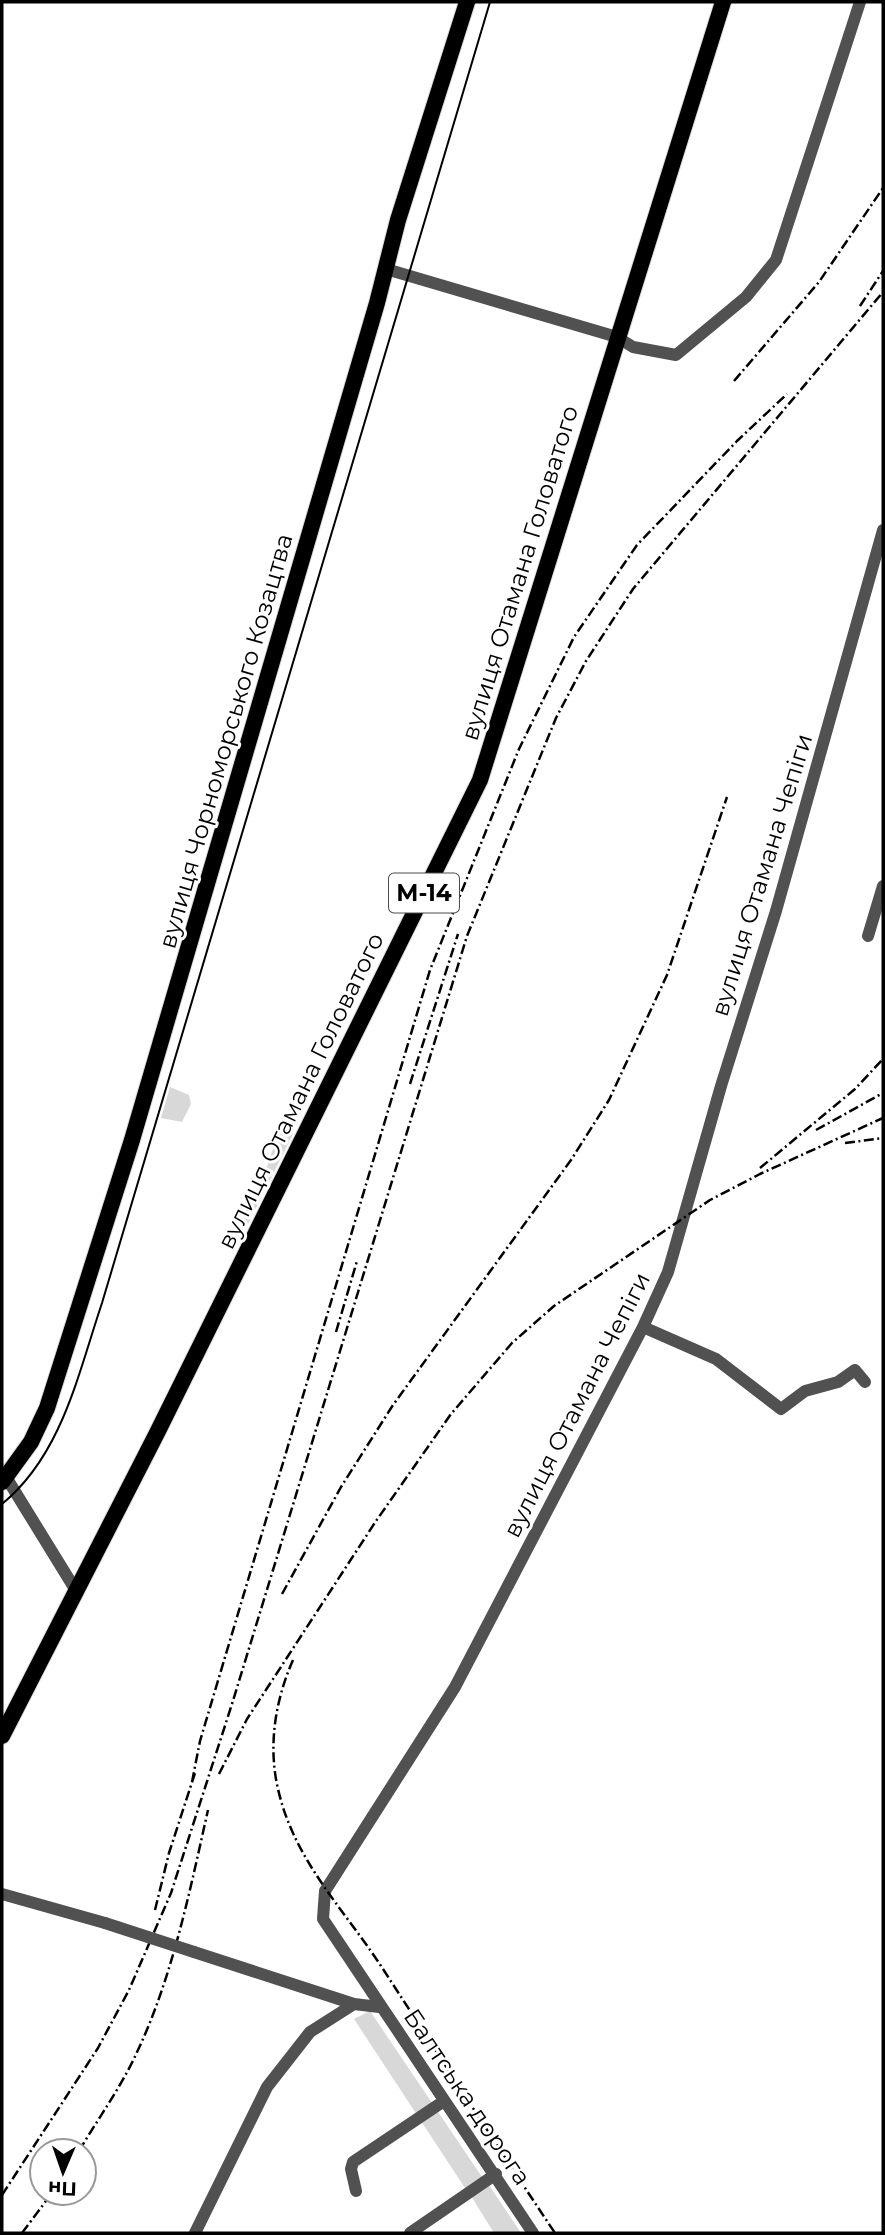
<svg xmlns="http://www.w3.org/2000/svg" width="885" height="2235" font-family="Montserrat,sans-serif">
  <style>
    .green { fill: #d8d8d8 }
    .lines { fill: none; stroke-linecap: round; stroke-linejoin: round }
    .major-casing { stroke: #dbdbdb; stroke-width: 18 }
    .minor { stroke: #515151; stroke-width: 12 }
    .major { stroke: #000; stroke-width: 16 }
    .tram { stroke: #000; stroke-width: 2 }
    .rail { stroke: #000; stroke-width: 2.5; stroke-dasharray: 10 3.5 2 3.5; stroke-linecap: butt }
    .minor-bridge { stroke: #515151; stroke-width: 12 }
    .labels { text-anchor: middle; stroke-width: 6; stroke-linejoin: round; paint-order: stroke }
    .shield { fill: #fff; stroke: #4c4c4c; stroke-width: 2 }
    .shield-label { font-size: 23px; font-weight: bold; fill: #000 }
    .street-label { font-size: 24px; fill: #000; stroke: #fff }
  </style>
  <rect width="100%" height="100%" fill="#fff"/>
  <path class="green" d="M170,1087l19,8 2,9 -9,18 -21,-4z
    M283,1131l10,3 -56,112 -2,-13 17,-35 5,-2 20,-59z
    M370,2011l112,166 -17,11 -111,-169z
    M489,2185l32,48h-27l-23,-37z"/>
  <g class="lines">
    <defs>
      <path id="major" d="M2,1482l29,-40 16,-34 85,-268 245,-837 21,-83 69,-218
        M2,1736l156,-305 322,-651 243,-778"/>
    </defs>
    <use href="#major" class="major-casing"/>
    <path class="minor" d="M386,269l231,68 16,10 43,8 70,-58 30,-37 84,-258
      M868,936l15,-50
      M643,1327l73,32 65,50 24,-18 33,-9 17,-12 10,12
      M6,1477l69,112
      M2,1894l103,29
      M194,1952l160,52 25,3
      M356,2191l-5,-22 2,-7 91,-61
      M195,2233l72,-146 43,-55 44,-28
      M410,2233l86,-59
      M533,2233l-210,-314 2,-28 130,-204 188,-360 25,-55 53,-186 55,-175 107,-381"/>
    <use href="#major" class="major"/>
    <path class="tram" d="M2,1504c60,-49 76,-130 100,-201l388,-1301"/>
    <path class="rail" d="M860,306l23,-35
      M734,381l85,-99 64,-94
      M410,1084l48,-150
      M816,1130l67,-37
      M845,1143l38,-5
      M760,1168l95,-79 28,-30
      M336,1332l21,-71
      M282,1594l59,-107 52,-82 178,-245 38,-60 58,-125 60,-178
      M293,1660c-18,41 -25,86 -15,129 16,71 65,119 103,177 58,89 115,179 174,267
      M219,1774l28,-55 129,-198 75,-107 61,-71 42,-37 156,-106 50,-26 123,-56
      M192,1782l8,-41 230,-771 89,-221 55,-112 63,-92 100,-104 50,-47
      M155,1910l14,-57 26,-80
      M79,2151c20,-34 43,-65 59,-101 35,-75 52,-160 70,-240
      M2,2195l96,-147 31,-58 42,-97 61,-189 235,-768 89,-218 30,-57 47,-72 250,-297
      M22,2233l30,-40"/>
    <path class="minor-bridge" d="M105,1923l89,29"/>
  </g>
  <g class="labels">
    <rect class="shield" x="389" y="873.5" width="70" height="39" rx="5"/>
    <g class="shield-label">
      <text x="424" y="901">М-14</text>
    </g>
    <g class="street-label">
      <text transform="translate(520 573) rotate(-73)" y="8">вулиця Отамана Головатого</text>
      <text transform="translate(226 741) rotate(-74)" y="8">вулиця Чорноморського Козацтва</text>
      <text transform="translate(762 875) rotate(-73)" y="8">вулиця Отамана Чепіги</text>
      <text transform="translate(301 1091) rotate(-64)" y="8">вулиця Отамана Головатого</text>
      <text transform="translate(577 1405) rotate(-63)" y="8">вулиця Отамана Чепіги</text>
      <text transform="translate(467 2097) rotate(56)" y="8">Балтська дорога</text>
    </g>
  </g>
  <rect width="885" height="2235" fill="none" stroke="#000000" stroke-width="7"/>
  <g transform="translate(63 2172) rotate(182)"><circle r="33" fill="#ffffff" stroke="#999999" stroke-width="2"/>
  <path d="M0-5L12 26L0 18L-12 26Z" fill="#000000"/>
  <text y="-10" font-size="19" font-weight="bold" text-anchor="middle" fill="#000000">Пн</text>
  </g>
</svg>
